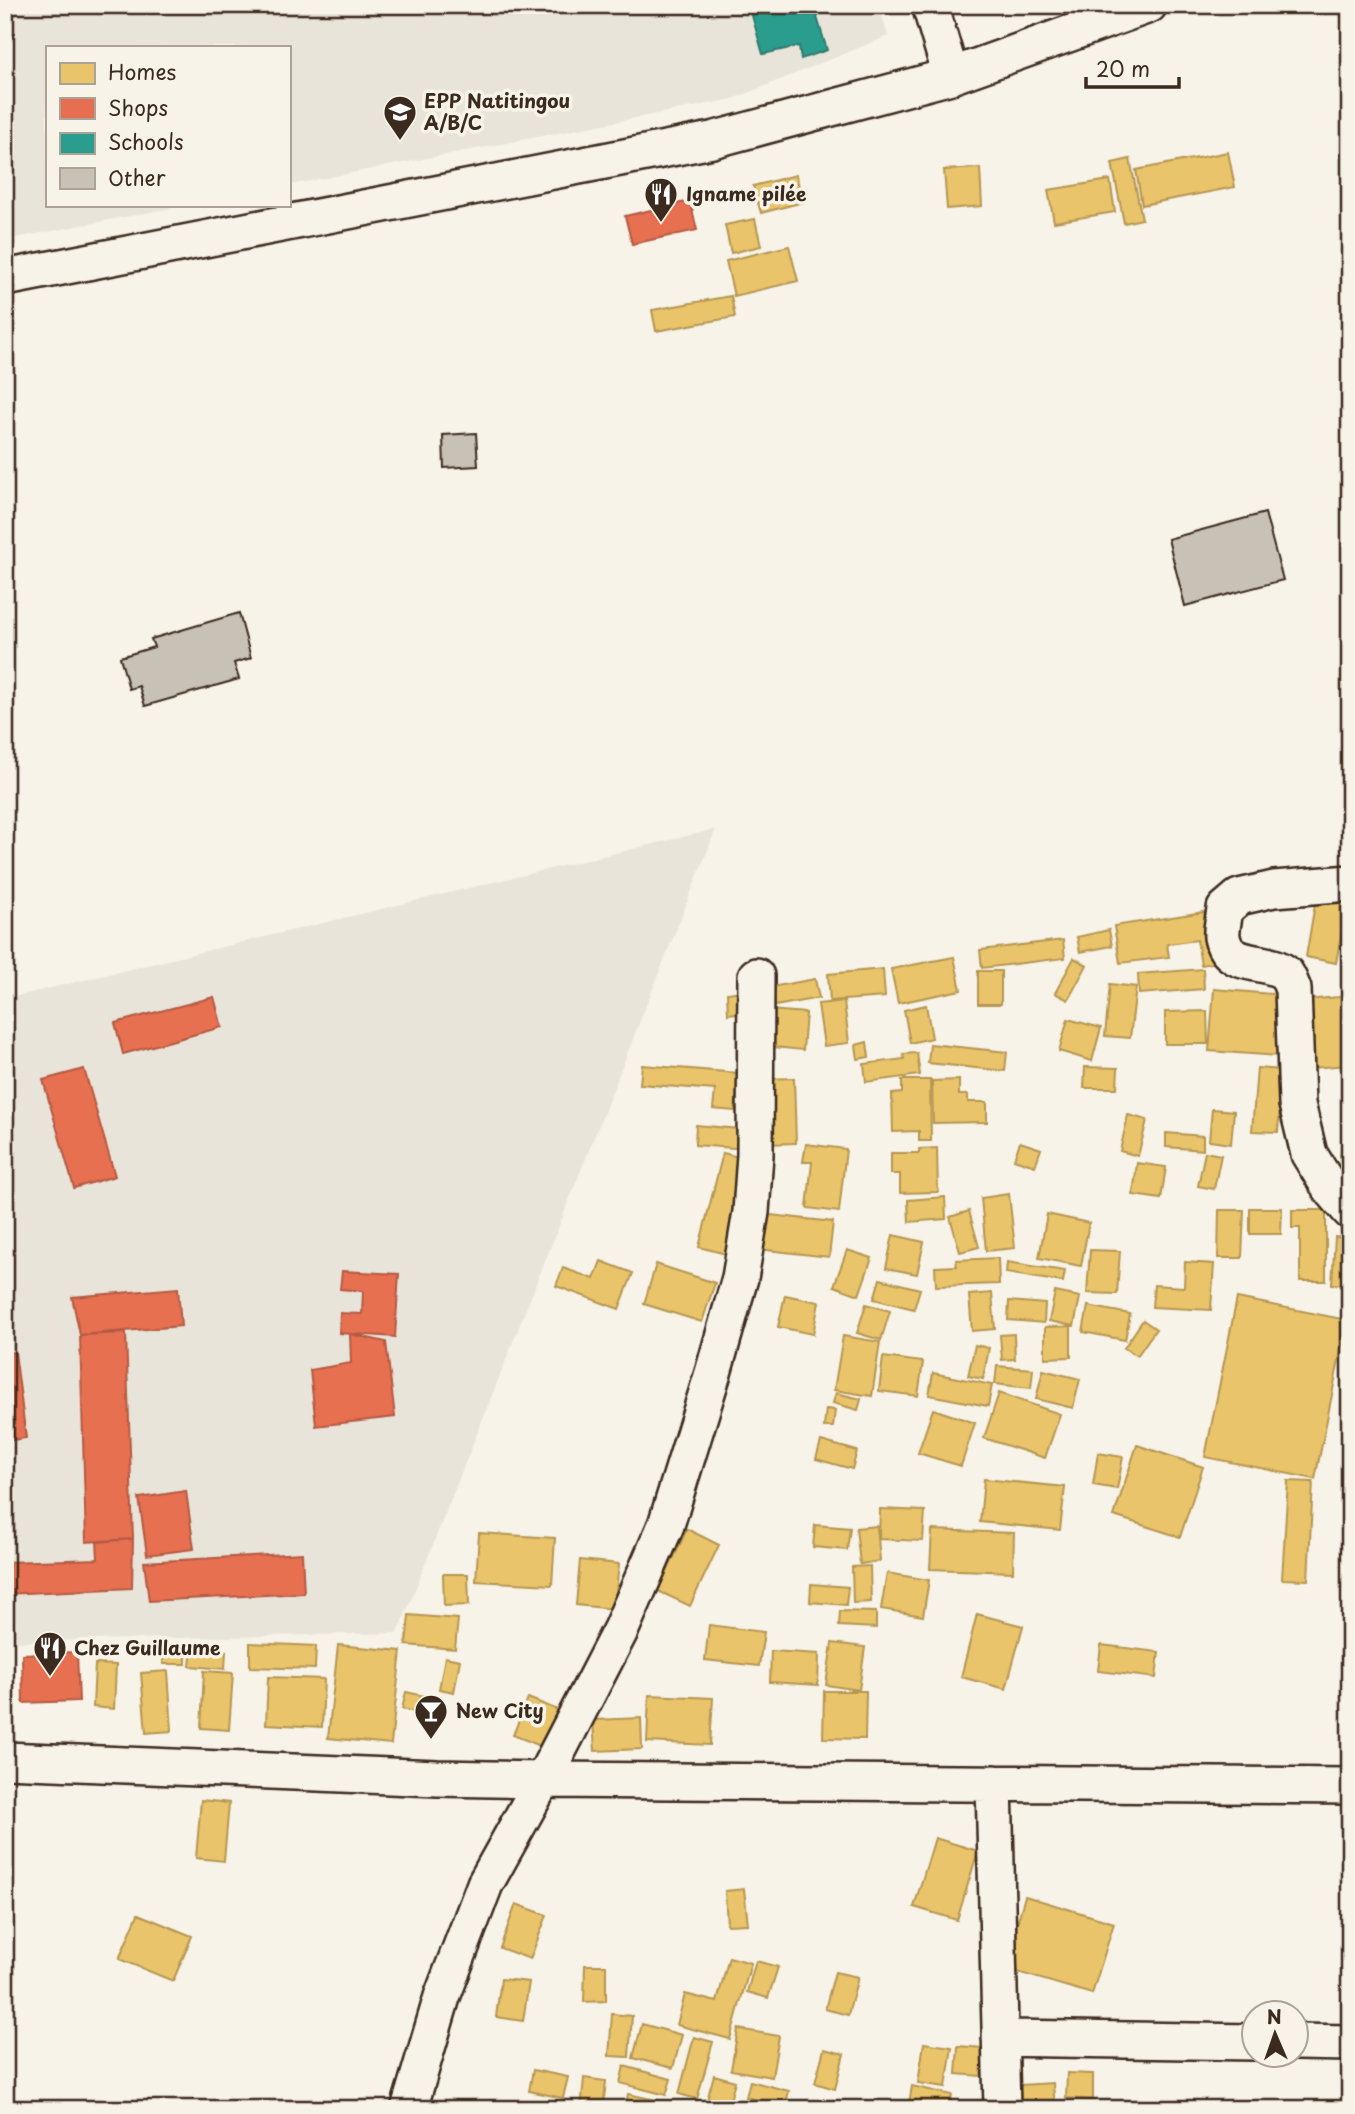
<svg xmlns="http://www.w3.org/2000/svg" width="1355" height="2114" font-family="'Playpen Sans',sans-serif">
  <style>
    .built { fill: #e9e4d9 }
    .homes { fill: #e9c46a; stroke: #b59653; stroke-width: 2 }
    .shops { fill: #e76f51; stroke: #b35a42; stroke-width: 2 }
    .schools { fill: #2a9d8f; stroke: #2f7a6d; stroke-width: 2 }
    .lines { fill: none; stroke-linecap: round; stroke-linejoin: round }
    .stream { stroke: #84786c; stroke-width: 10 }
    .building { fill: #c8c1b6; stroke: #3b2a1e; stroke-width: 2 }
    .street-casing { stroke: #3b2a1e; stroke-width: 40 }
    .street { stroke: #f7f3e8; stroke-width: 35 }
    .labels { text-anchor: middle; stroke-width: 7; stroke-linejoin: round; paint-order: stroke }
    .poi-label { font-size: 19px; font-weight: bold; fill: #3b2a1e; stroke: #f7f3e8; text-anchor: start }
  </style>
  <rect width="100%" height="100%" fill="#f7f3e8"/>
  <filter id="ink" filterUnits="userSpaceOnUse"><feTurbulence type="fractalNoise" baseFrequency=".0143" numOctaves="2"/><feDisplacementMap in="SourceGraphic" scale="14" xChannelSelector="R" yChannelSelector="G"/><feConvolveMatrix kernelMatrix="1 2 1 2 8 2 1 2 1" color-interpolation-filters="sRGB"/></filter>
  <g filter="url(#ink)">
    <path class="built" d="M5,5h874l9,31 -155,63 -444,86v-138h-242v158h140l-182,35z
      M716,829l-318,804 -393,9v-643z"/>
    <path class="homes" d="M1228,152l7,35 -93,18 -6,-35z
      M1130,159l12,60 -18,4 -12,-60z
      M980,168l2,38 -35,3 -3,-39z
      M796,175l7,27 -42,11 -8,-27z
      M1110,180l5,32 -61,10 -6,-32z
      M755,219l6,27 -30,7 -6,-28z
      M789,246l9,35 -64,15 -8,-35z
      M731,296l4,21 -79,14 -4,-21z
      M1316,898l31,5 -11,60 -30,-6z
      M1204,912l8,51 -11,2 -4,-25 -30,4 2,13 -49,6 -6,-37z
      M1109,930l3,16 -32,6 -3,-15z
      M1063,940l2,18 -83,10 -2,-18z
      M954,957l7,33 -63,13 -7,-34z
      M1074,958l13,7 -19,35 -13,-7z
      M883,969l2,28 -55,4 -2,-27z
      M1203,969l1,20 -65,5 -1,-20z
      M978,971h23v33h-23z
      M815,979l4,19 -44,8 -4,-19z
      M1110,984l26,3 -6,51 -25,-2z
      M1214,989l70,6 -5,61 -70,-5z
      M749,990l2,21 -23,3 -1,-21z
      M1350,996v96l-2,-27 -36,3 -6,-68z
      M844,1001l5,42 -25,3 -6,-42z
      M926,1005l6,33 -22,5 -6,-33z
      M768,1010l38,3 -3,37 -39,-4z
      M1207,1011l1,33h-43v-32z
      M1068,1019l33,9 -9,33 -33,-10z
      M867,1042l2,15 -11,2 -2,-14z
      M930,1044l77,8 -2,19 -77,-8z
      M917,1053l3,22 -54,7 -2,-18 40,-5 -1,-5z
      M642,1065l96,8 -3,38 -22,-2 2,-19 -75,-6z
      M1085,1067l33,1 -1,20h-33z
      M1257,1068l26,2 -5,62 -26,-1z
      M794,1078l2,65 -31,1 -2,-65z
      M902,1080h28l1,61h-12v-10l-26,1 -1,-38 10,-1z
      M959,1080v15h9v7h19v20l-54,1 -1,-42z
      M1212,1109l22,2 -3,33 -22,-3z
      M1128,1115l19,5 -9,36 -18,-5z
      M1344,1117h6v47l-10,-1z
      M696,1125l53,5 -2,19 -52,-4z
      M1166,1133l37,3v14l-37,-3z
      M1020,1142l21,7 -6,17 -21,-7z
      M806,1144l40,5 -7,63 -32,-4 5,-46h-9z
      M937,1148l1,44 -38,1v-19h-9v-21h28v-4z
      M1205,1152l16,3 -7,34 -16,-3z
      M723,1153l27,7 -24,94 -27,-7z
      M1137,1163l29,4 -5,32 -28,-4z
      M1009,1194l6,54 -29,3 -5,-53z
      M945,1197l1,22 -37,3 -1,-22z
      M1250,1208h32l-1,26h-31z
      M1219,1210h25l-2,48h-24z
      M1292,1210h34v71h-26v-53h-8z
      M969,1211l10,36 -19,5 -10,-35z
      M761,1214l72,8 -4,35 -71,-8z
      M1047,1214l42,9 -8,43 -42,-8z
      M893,1235l31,7 -7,32 -31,-6z
      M1335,1237l15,1v47l-18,-1z
      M847,1250l25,8 -13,37 -25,-9z
      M1090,1250l30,1 -3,43 -30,-1z
      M998,1258l1,26 -63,2 -1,-19 22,-1 -1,-6z
      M601,1261l32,12 -14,36 -63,-23 7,-18 31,11z
      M1007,1262l58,9 -2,11 -57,-9z
      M1185,1262l29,2 -3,46 -59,-3 2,-22 30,2z
      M656,1264l59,19 -13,39 -58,-18z
      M880,1279l40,10 -6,20 -40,-10z
      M1055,1292l25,5 -6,29 -25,-5z
      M992,1293l3,36 -23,2 -3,-36z
      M785,1295l34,7 -6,32 -35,-7z
      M1237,1298l110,22 -32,159 -110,-22z
      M1009,1301l36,3 -1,19 -36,-3z
      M866,1304l24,7 -9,29 -24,-7z
      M1088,1306l42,8 -5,26 -42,-8z
      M1143,1320l13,9 -19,27 -13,-8z
      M1071,1326v31l-26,1v-31z
      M1014,1334l1,25 -13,1 -2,-25z
      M843,1336l37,6 -8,54 -38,-6z
      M975,1345l14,3 -6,31 -15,-3z
      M883,1357l40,5 -5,34 -39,-5z
      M997,1366l36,3 -2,19 -36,-4z
      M1043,1370l37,9 -7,29 -37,-9z
      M933,1373l59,12 -4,21 -59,-11z
      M836,1393l25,6 -3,11 -25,-7z
      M999,1393l61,21 -15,44 -61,-20z
      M826,1409l9,1 -2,17h-9z
      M933,1409l42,14 -14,43 -43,-13z
      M821,1441l36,10 -5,18 -36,-10z
      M1137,1445l66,22 -23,70 -66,-21z
      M1098,1453l25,4 -6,32 -24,-4z
      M984,1479l81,8 -5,43 -80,-8z
      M1288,1481l25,1 -5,98 -26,-1z
      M880,1509l45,2 -2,30 -44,-2z
      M815,1525l35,3 -3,22 -34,-3z
      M877,1526l3,35 -20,3 -4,-36z
      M687,1529l32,16 -29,61 -32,-15z
      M932,1530l82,3 -1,39 -83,-3z
      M479,1533l76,5 -3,47 -76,-4z
      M580,1560l39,4 -5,45 -38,-4z
      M870,1566l1,36 -18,1 -1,-36z
      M887,1573l42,7 -6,36 -42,-7z
      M443,1574h25l1,31 -25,1z
      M811,1584l37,3 -2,18 -36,-3z
      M840,1611l36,1v16l-37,-2z
      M977,1614l46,12 -17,63 -45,-12z
      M409,1615l49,4 -3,30 -49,-4z
      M709,1625l55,7 -5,34 -54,-6z
      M250,1643l66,3 -1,23 -65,-2z
      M832,1643l33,4 -6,43 -33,-5z
      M338,1645l63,6 -10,93 -63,-6z
      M1101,1645l58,7 -3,26 -58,-7z
      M163,1648h23v16h-23z
      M192,1648l34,3 -1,18 -35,-3z
      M771,1651l48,3 -1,31 -48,-3z
      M445,1657l15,3 -6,32 -15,-3z
      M95,1664l21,1 -2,44 -21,-2z
      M168,1671l4,60 -26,2 -5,-60z
      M204,1671l29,2 -4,57 -28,-2z
      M268,1677l56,2 -2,48 -56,-3z
      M824,1691h42l-1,48 -42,-1z
      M406,1692l23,5 -4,17 -23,-5z
      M649,1695l64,3 -3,47 -63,-3z
      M528,1698l35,14 -15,37 -35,-14z
      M641,1718l1,31 -47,2 -2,-31z
      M201,1800l28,3 -5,58 -28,-3z
      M935,1838l43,13 -21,69 -43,-13z
      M744,1889l4,35 -21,1 -2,-34z
      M1025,1896l89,27 -22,71 -88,-26z
      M516,1904l31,11 -17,44 -30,-11z
      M138,1914l54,22 -19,45 -54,-22z
      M729,1957l22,6 -21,76 -53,-14 8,-31 32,8z
      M756,1961l22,6 -10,31 -21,-6z
      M585,1965h21v36l-22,1z
      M835,1972l23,5 -10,38 -23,-6z
      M501,1979l28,3 -6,39 -27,-4z
      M612,2014l20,2 -3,41 -20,-1z
      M642,2024l40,11 -9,33 -40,-10z
      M738,2029l41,7 -7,41 -41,-7z
      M694,2037l19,5 -16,57 -18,-5z
      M924,2043l28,4 -6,40 -28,-4z
      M958,2046l25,2 -2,28 -25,-2z
      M824,2049l20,5 -9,35 -20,-6z
      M624,2066l47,13 -5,16 -46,-12z
      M533,2070l35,7 -5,21 -34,-7z
      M1067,2073l26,1v26l-27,-2z
      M714,2075l21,6 -7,28 -23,-2z
      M584,2078l22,3 -3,28h-22z
      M750,2081l39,10 -4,16 -39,-10z
      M1053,2083l2,26h-34l-1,-24z
      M912,2086l40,9 -3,14h-41z
      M628,2094l37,8 -1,7h-39z
      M823,2099l29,10h-32z"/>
    <path class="shops" d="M690,201l7,29 -65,14 -7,-28z
      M214,997l8,30 -99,27 -8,-31z
      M84,1069l31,107 -41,12 -31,-108z
      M342,1271l57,3 -4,63 -56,-4 1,-20 22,1 1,-23 -23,-2z
      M178,1288l3,38 -101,9 -8,-38z
      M126,1333l7,206 -47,3 -6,-207z
      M350,1334l36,8 9,75 -79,9 -6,-56 41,-7z
      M15,1352l11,86 -21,3v-88z
      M186,1491l8,58 -47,6 -8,-57z
      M133,1539l-1,49 -127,6v-32l93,-3 -1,-17z
      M302,1553l2,40 -155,8 -5,-39z
      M77,1652l2,49 -56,2 -1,-49z"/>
    <path class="schools" d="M749,5h82l-14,12 10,33 -26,9 -2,-13 -36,8z"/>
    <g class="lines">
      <path class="stream" d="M5,149l2,-1"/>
    </g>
    <path class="building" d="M476,433l2,33 -34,2 -1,-33z
      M1265,513l18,67 -98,26 -17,-67z
      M239,613l12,45 -17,5 5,16 -94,27 -6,-20 -10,3 -9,-32 34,-10 -3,-8z"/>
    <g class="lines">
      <defs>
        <path id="street" d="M930,5l21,71
          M5,278l707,-138 239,-64 198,-71
          M1350,883l-76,6 -35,8 -14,12c-1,9 -4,20 -3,28 6,34 46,20 64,37 3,4 5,11 7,15l4,115 12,50 21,34 20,23
          M5,1760l432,18 106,2 807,6
          M994,1783l8,326
          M1000,2038l254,4
          M1296,2042l54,1
          M409,2109l33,-112 43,-113 58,-104 78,-151 45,-104 47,-152 27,-95 11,-66 4,-57 1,-179"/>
      </defs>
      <use href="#street" class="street-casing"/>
      <use href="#street" class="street"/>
    </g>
  </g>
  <defs>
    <symbol id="school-pin" viewBox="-11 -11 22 30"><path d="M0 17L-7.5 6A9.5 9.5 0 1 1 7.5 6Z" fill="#3b2a1e" stroke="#f7f3e8"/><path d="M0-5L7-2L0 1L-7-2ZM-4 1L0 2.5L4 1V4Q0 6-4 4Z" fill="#fff"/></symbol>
    <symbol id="restaurant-pin" viewBox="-11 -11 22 30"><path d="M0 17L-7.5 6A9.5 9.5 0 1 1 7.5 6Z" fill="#3b2a1e" stroke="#f7f3e8"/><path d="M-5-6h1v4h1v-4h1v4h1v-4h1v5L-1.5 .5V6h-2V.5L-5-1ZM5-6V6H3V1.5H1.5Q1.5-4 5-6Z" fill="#fff"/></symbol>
    <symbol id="bar-pin" viewBox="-11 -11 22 30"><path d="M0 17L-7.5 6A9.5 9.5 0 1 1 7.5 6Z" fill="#3b2a1e" stroke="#f7f3e8"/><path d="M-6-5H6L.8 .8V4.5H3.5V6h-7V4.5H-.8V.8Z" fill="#fff"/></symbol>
  </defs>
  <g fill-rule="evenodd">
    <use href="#school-pin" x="381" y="93" width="38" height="52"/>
    <use href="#restaurant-pin" x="642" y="175" width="38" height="52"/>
    <use href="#restaurant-pin" x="31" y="1629" width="38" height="52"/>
    <use href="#bar-pin" x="412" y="1692" width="38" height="52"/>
  </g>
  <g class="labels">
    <g class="poi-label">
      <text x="424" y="108">EPP Natitingou<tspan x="424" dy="22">A/B/C</tspan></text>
      <text x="686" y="201">Igname pilée</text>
      <text x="74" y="1655">Chez Guillaume</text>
      <text x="456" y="1718">New City</text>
    </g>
  </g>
  <rect width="1355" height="2114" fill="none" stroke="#f7f3e8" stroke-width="28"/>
  <rect x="14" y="14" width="1327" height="2086" fill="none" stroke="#3b2a1e" stroke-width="2.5" filter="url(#ink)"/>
  <rect x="46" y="46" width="245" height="161" fill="#f7f3e8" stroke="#aca397" stroke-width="2"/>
  <rect x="60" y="63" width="35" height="21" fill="#e9c46a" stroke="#aca397" stroke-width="2"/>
  <text x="108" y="80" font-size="21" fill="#3b2a1e">Homes</text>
  <rect x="60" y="98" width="35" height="21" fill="#e76f51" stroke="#aca397" stroke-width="2"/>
  <text x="108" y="116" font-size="21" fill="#3b2a1e">Shops</text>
  <rect x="60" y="133" width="35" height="21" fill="#2a9d8f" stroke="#aca397" stroke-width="2"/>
  <text x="108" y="150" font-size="21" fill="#3b2a1e">Schools</text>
  <rect x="60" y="168" width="35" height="21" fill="#c8c1b6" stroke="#aca397" stroke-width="2"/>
  <text x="108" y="186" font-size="21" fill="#3b2a1e">Other</text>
  <g transform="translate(1275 2034) rotate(358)"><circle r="33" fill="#f7f3e8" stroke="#aca397" stroke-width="2"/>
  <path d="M0-5L12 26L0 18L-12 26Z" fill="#3b2a1e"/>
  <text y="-10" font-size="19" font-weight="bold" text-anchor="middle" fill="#3b2a1e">N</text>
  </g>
  <path d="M1086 77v10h93v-10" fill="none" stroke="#3b2a1e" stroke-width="3.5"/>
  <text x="1096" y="77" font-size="21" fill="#3b2a1e" stroke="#f7f3e8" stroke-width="5" paint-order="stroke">20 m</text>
</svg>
